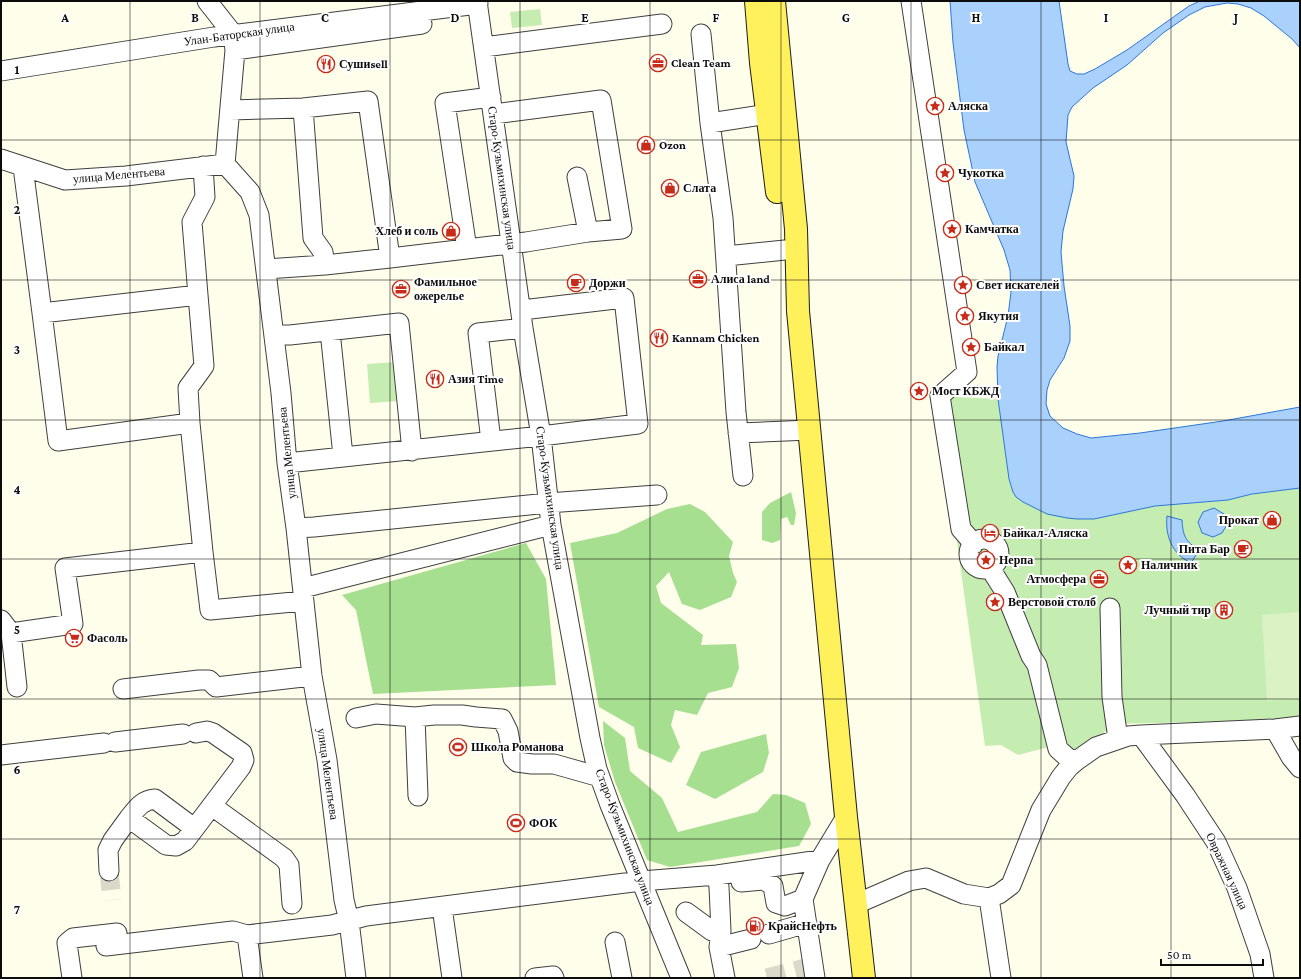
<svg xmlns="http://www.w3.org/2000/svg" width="1301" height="979" font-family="'Crimson Pro',serif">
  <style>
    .green { fill: #c6edb1 }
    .forest { fill: #a6df8f }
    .pitch { fill: #dbf3c4 }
    .water { fill: #aad0fc; stroke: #2b77d9 }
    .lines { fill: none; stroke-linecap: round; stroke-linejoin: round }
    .minor-tunnel { stroke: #dbdaca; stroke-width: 19; stroke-dasharray: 19 10; stroke-linecap: butt }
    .minor-casing { stroke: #3f3f3f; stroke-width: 21 }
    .major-casing { stroke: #1d1d1d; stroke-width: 24 }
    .minor { stroke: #fff; stroke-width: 19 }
    .major { stroke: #fff15b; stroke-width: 22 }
    .grid { fill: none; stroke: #0c0c0c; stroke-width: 1; stroke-opacity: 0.55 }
    .labels { text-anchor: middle; stroke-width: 4; stroke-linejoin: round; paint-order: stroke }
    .street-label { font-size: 12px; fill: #0c0c0c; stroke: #fff }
    .poi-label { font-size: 12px; font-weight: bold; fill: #0c0c0c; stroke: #fff; text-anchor: start }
    .grid-label { font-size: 13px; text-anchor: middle; font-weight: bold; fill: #0c0c0c; stroke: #fff; stroke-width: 4; stroke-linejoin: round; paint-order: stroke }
  </style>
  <rect width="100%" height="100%" fill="#fffeeb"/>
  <path class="green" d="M540,9l2,16 -30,3 -2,-16z
    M396,362l3,39 -29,2 -3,-39z
    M937,396l61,3 11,80 4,12 81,28 61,-13 73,-6 24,-6 48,-6v228l-28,4 -156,4 -51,36 -16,-13 -31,8 -17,-10 -16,1z"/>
  <path class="forest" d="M791,492l5,21 -2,12h-3l-4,-8 -6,2 -1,21 -8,3 -10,-3v-28l8,-9z
    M690,504l15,8 28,30 -4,14 4,17 4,9 -6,15 -31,13 -18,-6 -13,-32 -13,14 5,17 42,32 -2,10 35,-1 3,24 -7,19 -24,6 -11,22 -22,-5 -4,15 9,22 -9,16 -33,-15 -4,-21 -35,-20 -29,-164 47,-10 50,-24z
    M526,543l20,36 10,106 -183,9 -17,-84 -14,-15z
    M603,721l22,17 5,33 32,27 16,34 79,-20 16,-18 13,1 19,8 6,21 -12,22 -129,21 -23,-7 -32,-78 -11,-37z
    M766,734l3,19 -6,19 -48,27 -29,-14 15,-33z"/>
  <path class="pitch" d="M1300,612v87l-33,2 -5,-86z"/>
  <path class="water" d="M950,1h109l9,63 2,7 7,3h7l11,-5 32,-19 62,-44 11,-5h100v47l-8,-9 -28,-23 -13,-8 -13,-4 -11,-1 -22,4 -16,8 -26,18 -36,32 -34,23 -21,19 -4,8 -2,27 8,34 -1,13 -10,42 -2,21 3,34 6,40v15l-6,17 -14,22 -3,10 -1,14 4,12 13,12 14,6 14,4 49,-5 83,-12 77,-14v81l-48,6 -24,6 -73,6 -61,13h-17l-10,-1 -20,-4 -24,-12 -7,-5 -3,-5 -4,-13 -11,-80 -1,-32 1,-11 10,-40 3,-24 -1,-22 -6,-20 -29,-68 -11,-52 -11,-87z
    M1214,508l10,6 4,9 -6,10 -9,4 -11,-4 -4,-11 5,-10z
    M1167,516l15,4c1,16 3,21 17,30l-8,13c-19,-9 -26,-27 -24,-47z"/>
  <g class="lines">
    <path class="minor-tunnel" d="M109,871l3,29
      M767,978l46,-12"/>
    <defs>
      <path id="minor" d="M207,1l26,33 2,16 -10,114
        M477,1l46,327 18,108 10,89 39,213 7,31 13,36 71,173
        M911,1l56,371 -27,24 21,133 13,15
        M701,34l9,89 13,95 13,194 7,64
        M484,47l178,-23
        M235,50l187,-26
        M1,71l213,-34 264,-33
        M303,108l10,130 10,14 2,13
        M230,110l73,-2 65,-7 22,157
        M710,123l58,-9
        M1,159l64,21 61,-4 99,-12
        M225,164l25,28 9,23 22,178 6,70 9,65 16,148 15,84 17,140 5,21 7,57
        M23,167l19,146 156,-18 6,71 -16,22 2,35
        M577,177l11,55
        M467,249l-22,-146 46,-6
        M726,256l59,-6
        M266,269l59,-4 65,-7 136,-16 62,-10 34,-3 -21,-129 -107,14
        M198,295l-6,-73 13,-25 -2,-31
        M42,313l16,128 132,-18 13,129
        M330,331l13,125
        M274,335h16l109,-12 13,128
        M738,433l72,-3
        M491,441l-13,-108 45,-5
        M287,463l254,-27 97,-12 -14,-126 -102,12
        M296,528l18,-1 234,-24 109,-8
        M969 554a15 15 0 1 1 30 0a15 15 0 1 1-30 0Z
        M990,568l15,24 26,64 6,9 21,84 10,9 8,3
        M303,588l248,-63
        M1110,608l2,89 6,42
        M1,620l10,13 6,54
        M11,633l62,-9 -8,-56 138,-16 7,58 94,-9
        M123,689l76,-9h10l7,7 96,-11
        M415,717l3,79
        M356,718l20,-4 39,3 19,-2h28l14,2 26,2 6,12 5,27 4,4 15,2h22l46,13
        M1275,729l16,28 9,11
        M1141,735l44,60 31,47 21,46 23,66 4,24
        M115,742l68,-8
        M1,755l103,-12
        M212,806l72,52 5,7 3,39
        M129,818c8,-10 13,-18 26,-19l39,29
        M109,871l-1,-21 5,-10 16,-22 37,27 10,1 9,-5 56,-74 3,-7 -2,-7 -29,-20 -6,-2 -11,2
        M717,875l2,12 2,44 -2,16 6,31
        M741,882l23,-2 9,6 3,17 9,3 18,-7
        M989,898l12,80
        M856,904l53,-23 17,-3 38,16 25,4 10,-4 12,-9 30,-75 20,-33 8,-10 7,-6 20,-14 32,-11 13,-1 134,-6 25,-3
        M442,907l10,71
        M686,912l26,19h9
        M769,934l38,-11
        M615,942l7,36
        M106,946l127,-15 14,4
        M719,947l32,-8
        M72,978l-5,-35 6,-5 44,-5
        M253,978l-6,-43 85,-10 34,-9 275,-35 76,-6 103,-15
        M535,978l18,-2 1,2
        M815,978l-12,-79 17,-39 26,-43"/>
      <path id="major" d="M756,1l5,62 16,129
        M774,1l22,228 2,82 48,506 18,161"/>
    </defs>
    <use href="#minor" class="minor-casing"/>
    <use href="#major" class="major-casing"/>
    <use href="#minor" class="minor"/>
    <use href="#major" class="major"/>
  </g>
  <path class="grid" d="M130,1v977M260,1v977M390,1v977M520,1v977M650,1v977M781,1v977M911,1v977M1041,1v977M1171,1v977M1,140h1299M1,280h1299M1,420h1299M1,559h1299M1,699h1299M1,839h1299"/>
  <defs>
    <symbol id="office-ring" viewBox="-11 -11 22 22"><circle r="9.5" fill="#fff" stroke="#c72c18" stroke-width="1.5"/><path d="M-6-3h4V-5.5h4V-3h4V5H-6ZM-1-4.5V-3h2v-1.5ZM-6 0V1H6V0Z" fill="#c72c18"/></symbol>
    <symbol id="restaurant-ring" viewBox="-11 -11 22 22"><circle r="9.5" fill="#fff" stroke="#c72c18" stroke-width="1.5"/><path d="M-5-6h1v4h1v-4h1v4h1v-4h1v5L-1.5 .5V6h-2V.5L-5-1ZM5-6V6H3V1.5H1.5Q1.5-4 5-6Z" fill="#c72c18"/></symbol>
    <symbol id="sight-ring" viewBox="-11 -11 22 22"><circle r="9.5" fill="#fff" stroke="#c72c18" stroke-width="1.5"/><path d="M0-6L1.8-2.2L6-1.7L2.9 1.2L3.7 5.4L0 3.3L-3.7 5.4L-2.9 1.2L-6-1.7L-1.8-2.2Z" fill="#c72c18"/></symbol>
    <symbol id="shop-ring" viewBox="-11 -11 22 22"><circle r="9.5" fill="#fff" stroke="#c72c18" stroke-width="1.5"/><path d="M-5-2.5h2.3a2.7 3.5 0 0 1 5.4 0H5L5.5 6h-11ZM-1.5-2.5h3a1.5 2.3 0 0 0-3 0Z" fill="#c72c18"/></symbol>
    <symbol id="cafe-ring" viewBox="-11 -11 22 22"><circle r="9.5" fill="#fff" stroke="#c72c18" stroke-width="1.5"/><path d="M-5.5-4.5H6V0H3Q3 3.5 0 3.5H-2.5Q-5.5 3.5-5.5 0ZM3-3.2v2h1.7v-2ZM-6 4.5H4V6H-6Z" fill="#c72c18"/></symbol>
    <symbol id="hotel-ring" viewBox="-11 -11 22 22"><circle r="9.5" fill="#fff" stroke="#c72c18" stroke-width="1.5"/><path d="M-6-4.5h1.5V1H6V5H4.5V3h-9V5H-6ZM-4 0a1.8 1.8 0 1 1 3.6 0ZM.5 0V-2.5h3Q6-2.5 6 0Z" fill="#c72c18"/></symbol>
    <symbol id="building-ring" viewBox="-11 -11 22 22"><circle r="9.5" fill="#fff" stroke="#c72c18" stroke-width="1.5"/><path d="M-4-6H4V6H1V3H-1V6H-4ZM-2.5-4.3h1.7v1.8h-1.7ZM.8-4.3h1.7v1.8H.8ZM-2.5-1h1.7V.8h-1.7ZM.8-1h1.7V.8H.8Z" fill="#c72c18"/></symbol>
    <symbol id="supermarket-ring" viewBox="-11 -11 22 22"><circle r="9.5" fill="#fff" stroke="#c72c18" stroke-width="1.5"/><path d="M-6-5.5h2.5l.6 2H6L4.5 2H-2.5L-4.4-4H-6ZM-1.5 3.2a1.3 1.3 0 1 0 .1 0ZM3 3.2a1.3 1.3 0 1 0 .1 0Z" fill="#c72c18"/></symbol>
    <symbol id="stadium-ring" viewBox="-11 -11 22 22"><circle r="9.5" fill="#fff" stroke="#c72c18" stroke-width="1.5"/><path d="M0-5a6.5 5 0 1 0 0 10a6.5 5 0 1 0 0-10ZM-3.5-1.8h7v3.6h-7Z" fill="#c72c18"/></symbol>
    <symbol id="fuel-ring" viewBox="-11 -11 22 22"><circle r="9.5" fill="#fff" stroke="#c72c18" stroke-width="1.5"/><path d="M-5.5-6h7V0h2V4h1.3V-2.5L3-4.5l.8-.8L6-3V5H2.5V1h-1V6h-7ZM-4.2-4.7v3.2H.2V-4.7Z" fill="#c72c18"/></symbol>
  </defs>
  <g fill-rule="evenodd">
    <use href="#office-ring" x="648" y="53" width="20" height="20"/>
    <use href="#restaurant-ring" x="316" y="54" width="20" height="20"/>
    <use href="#sight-ring" x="925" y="96" width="20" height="20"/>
    <use href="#shop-ring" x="636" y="135" width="20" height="20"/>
    <use href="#sight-ring" x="935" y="163" width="20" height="20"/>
    <use href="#shop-ring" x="660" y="178" width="20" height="20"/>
    <use href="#sight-ring" x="942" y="219" width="20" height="20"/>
    <use href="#shop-ring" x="441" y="221" width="20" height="20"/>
    <use href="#office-ring" x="688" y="269" width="20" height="20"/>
    <use href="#cafe-ring" x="566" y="273" width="20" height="20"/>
    <use href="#sight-ring" x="953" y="275" width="20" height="20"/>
    <use href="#office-ring" x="391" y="279" width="20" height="20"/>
    <use href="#sight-ring" x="955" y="306" width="20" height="20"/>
    <use href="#restaurant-ring" x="649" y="328" width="20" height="20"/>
    <use href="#sight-ring" x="961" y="337" width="20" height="20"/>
    <use href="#restaurant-ring" x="425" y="369" width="20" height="20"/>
    <use href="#sight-ring" x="909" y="381" width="20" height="20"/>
    <use href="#shop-ring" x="1262" y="510" width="20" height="20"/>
    <use href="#hotel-ring" x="980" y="523" width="20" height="20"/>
    <use href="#cafe-ring" x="1233" y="539" width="20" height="20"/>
    <use href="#sight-ring" x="976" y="550" width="20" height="20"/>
    <use href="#sight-ring" x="1118" y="555" width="20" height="20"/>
    <use href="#office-ring" x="1089" y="569" width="20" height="20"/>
    <use href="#sight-ring" x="985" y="592" width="20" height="20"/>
    <use href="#building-ring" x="1214" y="600" width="20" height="20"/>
    <use href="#supermarket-ring" x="64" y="628" width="20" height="20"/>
    <use href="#stadium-ring" x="448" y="737" width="20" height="20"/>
    <use href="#stadium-ring" x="506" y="813" width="20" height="20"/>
    <use href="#fuel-ring" x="745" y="916" width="20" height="20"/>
  </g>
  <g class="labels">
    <g class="street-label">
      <text transform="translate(239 34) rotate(-8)" y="4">Улан-Баторская улица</text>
      <text transform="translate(119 175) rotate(-5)" y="4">улица Мелентьева</text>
      <text transform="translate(502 178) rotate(82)" y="4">Старо-Кузьмихинская улица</text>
      <text transform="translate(287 453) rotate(-96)" y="4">улица Мелентьева</text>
      <text transform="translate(550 498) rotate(82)" y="4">Старо-Кузьмихинская улица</text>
      <text transform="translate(328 774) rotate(82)" y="4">улица Мелентьева</text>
      <text transform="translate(625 837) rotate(69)" y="4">Старо-Кузьмихинская улица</text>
      <text transform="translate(1227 871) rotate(65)" y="4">Овражная улица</text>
    </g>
    <g class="poi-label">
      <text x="671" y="67">Clean Team</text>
      <text x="339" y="68">Сушиsell</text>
      <text x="948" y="110">Аляска</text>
      <text x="659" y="149">Ozon</text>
      <text x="958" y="177">Чукотка</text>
      <text x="683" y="192">Слата</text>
      <text x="965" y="233">Камчатка</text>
      <text x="438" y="235" text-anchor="end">Хлеб и соль</text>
      <text x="711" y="283">Алиса land</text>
      <text x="414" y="286">Фамильное<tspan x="414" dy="14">ожерелье</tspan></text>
      <text x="589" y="287">Доржи</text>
      <text x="976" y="289">Свет искателей</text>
      <text x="978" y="320">Якутия</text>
      <text x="672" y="342">Kannam Chicken</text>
      <text x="984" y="351">Байкал</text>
      <text x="448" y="383">Азия Time</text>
      <text x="932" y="395">Мост КБЖД</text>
      <text x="1259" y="524" text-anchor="end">Прокат</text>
      <text x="1003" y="537">Байкал-Аляска</text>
      <text x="1230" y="553" text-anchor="end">Пита Бар</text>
      <text x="999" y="564">Нерпа</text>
      <text x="1141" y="569">Наличник</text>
      <text x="1086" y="583" text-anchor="end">Атмосфера</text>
      <text x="1008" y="606">Верстовой столб</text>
      <text x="1211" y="614" text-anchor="end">Лучный тир</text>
      <text x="87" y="642">Фасоль</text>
      <text x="471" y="751">Школа Романова</text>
      <text x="529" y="827">ФОК</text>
      <text x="768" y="930">КрайсНефть</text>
    </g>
  </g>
  <g class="grid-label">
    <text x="65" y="22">A</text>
    <text x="195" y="22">B</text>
    <text x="325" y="22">C</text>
    <text x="455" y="22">D</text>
    <text x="585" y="22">E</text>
    <text x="716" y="22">F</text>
    <text x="846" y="22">G</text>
    <text x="976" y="22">H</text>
    <text x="1106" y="22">I</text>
    <text x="1236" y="22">J</text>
    <text x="17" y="74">1</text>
    <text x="17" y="214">2</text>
    <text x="17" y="354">3</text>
    <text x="17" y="494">4</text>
    <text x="17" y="634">5</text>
    <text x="17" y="774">6</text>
    <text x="17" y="914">7</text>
  </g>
  <rect width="1301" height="979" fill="none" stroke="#0c0c0c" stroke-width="4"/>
  <path d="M1161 959v6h102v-6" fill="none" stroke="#0c0c0c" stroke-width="2"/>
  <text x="1167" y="959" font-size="12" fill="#0c0c0c" stroke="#ffffff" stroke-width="3" paint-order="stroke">50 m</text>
</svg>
